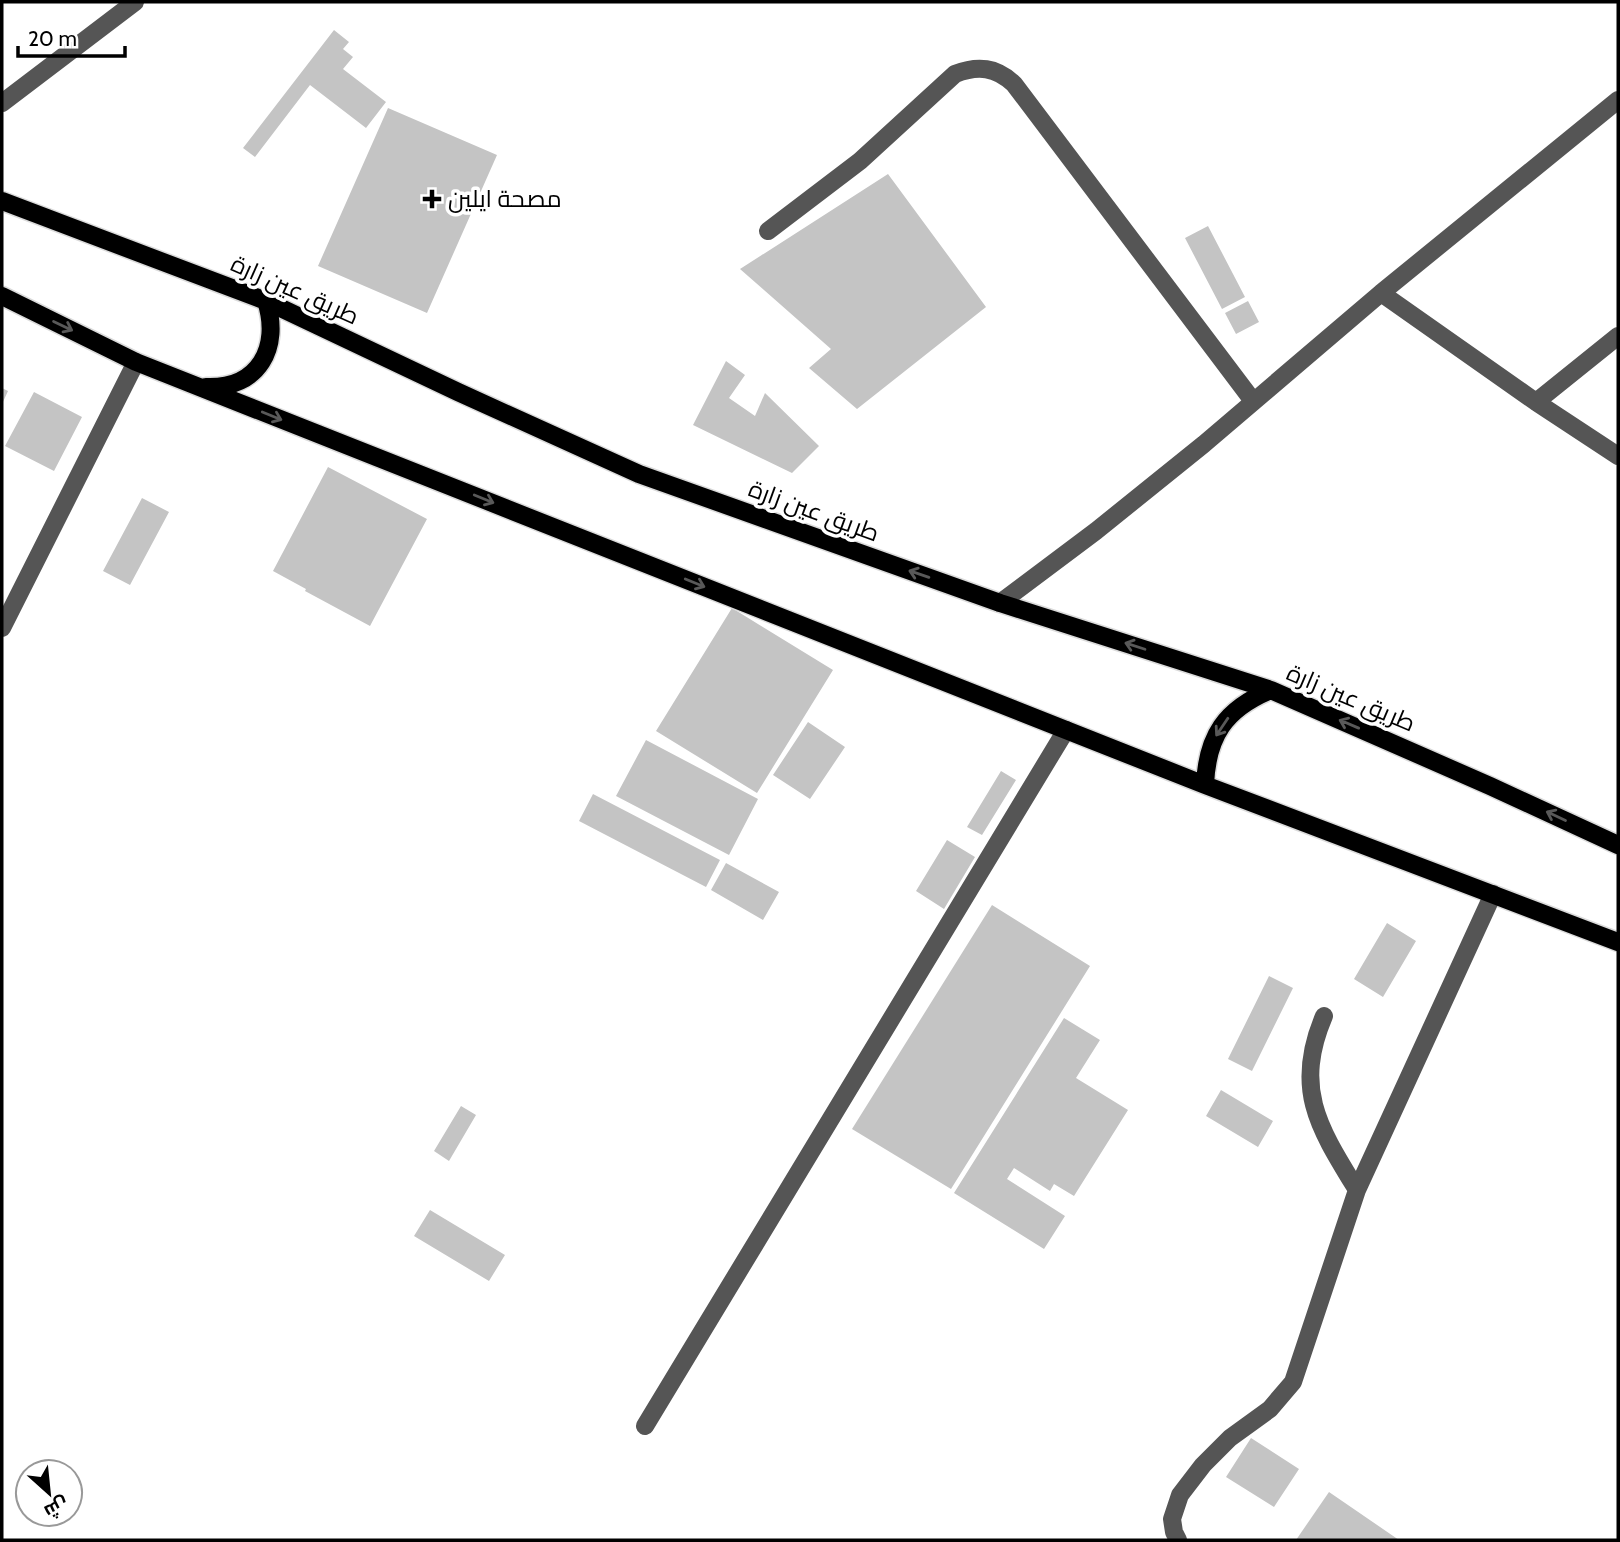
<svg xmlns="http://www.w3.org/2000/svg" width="1620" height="1542" font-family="Cabin,Cairo,sans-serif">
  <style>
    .building { fill: #c4c4c4 }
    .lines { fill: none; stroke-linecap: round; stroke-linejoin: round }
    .major-casing { stroke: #dbdbdb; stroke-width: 21 }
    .minor { stroke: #555; stroke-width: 18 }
    .major { stroke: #000; stroke-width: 18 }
    .oneway { stroke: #595959 }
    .poi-dot { fill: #000; stroke: #fff; stroke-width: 2.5 }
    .labels { text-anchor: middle; stroke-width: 7; stroke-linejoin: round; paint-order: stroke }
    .poi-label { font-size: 24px; fill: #000; stroke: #fff; text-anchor: start }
    .street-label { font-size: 24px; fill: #000; stroke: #fff }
  </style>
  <rect width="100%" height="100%" fill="#fff"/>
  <path class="building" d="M334,30l15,12 -6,7 10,8 -10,12 43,33 -20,26 -56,-43 -55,72 -12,-9z
    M388,108l109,47 -70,158 -109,-47z
    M888,174l98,133 -129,102 -48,-41 22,-19 -91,-80z
    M1208,226l37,71 -23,12 -37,-71z
    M1248,301l11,21 -23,12 -11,-21z
    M726,361l19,14 -16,23 26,18 10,-23 54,53 -27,27 -99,-48z
    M2,388l6,3 -6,13z
    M34,392l48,25 -28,54 -49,-25z
    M328,467l99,52 -57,107 -65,-35 1,-2 -33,-18z
    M142,498l27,14 -39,73 -27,-14z
    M732,608l101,62 -76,123 -101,-62z
    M808,722l37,25 -35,52 -37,-24z
    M646,740l112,59 -29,56 -113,-59z
    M1001,771l15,9 -34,55 -15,-8z
    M593,794l127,66 -14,27 -127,-66z
    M947,840l28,17 -31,52 -28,-18z
    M726,863l53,29 -16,28 -52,-30z
    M992,905l98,61 -139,223 -99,-60z
    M1387,923l29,18 -33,56 -29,-18z
    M1269,976l24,12 -41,83 -24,-12z
    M1064,1018l36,22 -24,38 52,32 -54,86 -20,-12 -4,7 -36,-23 -7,11 58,37 -21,33 -90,-56z
    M1221,1090l52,31 -15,26 -52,-31z
    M461,1106l15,9 -27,46 -15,-10z
    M430,1210l75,45 -16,26 -75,-45z
    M1251,1438l48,31 -25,38 -48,-30z
    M1329,1492l70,48h-103z"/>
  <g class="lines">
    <defs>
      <path id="major" d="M2,201l264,100 192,91 181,82 361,129 271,87 219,96 128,59
        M2,296l134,66 1069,423 413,157
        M206,387c53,2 75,-40 60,-86
        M1205,785c2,-49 20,-76 66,-95"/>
    </defs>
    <use href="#major" class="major-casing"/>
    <path class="minor" d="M2,103l133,-101
      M768,231l92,-70 95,-87c23,-9 41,-7 59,10l239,317
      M1381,293l155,109 82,54
      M1536,402l82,-66
      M1000,603l96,-72 108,-87 177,-151 237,-193
      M2,628l134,-266
      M1324,1016c-31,73 -5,112 33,174
      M645,1426l421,-696
      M1178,1540l-4,-8 -2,-13 8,-24 23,-30 27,-27 40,-29 23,-27 64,-192 136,-296"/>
    <use href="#major" class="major"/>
  </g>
  <defs><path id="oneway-shaft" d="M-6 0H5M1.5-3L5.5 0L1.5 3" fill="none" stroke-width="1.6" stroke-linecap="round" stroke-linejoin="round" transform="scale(1.75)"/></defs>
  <g class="oneway">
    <use href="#oneway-shaft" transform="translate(63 326) rotate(26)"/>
    <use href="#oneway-shaft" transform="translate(272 416) rotate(22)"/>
    <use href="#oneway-shaft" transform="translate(484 499) rotate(22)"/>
    <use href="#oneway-shaft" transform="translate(919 574) rotate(-161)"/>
    <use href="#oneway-shaft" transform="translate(695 583) rotate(22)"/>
    <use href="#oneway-shaft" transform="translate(1135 646) rotate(-162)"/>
    <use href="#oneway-shaft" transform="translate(1349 724) rotate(-157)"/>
    <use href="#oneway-shaft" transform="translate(1222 727) rotate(124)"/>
    <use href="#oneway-shaft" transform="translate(1556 816) rotate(-155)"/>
  </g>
  <path class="poi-dot" d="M428.5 188.5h7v7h7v7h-7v7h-7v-7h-7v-7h7z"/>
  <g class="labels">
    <g class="poi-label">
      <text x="448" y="207">مصحة ايلين</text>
    </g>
    <g class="street-label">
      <text transform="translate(295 290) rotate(24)" y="8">طريق عين زارة</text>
      <text transform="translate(814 511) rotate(20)" y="8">طريق عين زارة</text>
      <text transform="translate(1351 698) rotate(23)" y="8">طريق عين زارة</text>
    </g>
  </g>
  <rect width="1620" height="1542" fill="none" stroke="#000000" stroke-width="7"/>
  <g transform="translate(49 1493) rotate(153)"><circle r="33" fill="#ffffff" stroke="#999999" stroke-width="2"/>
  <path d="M0-5L12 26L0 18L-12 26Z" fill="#000000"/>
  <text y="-10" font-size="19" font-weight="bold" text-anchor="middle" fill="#000000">ش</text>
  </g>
  <path d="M18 46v10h107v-10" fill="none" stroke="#000000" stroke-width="3.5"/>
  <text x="28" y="46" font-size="21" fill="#000000" stroke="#ffffff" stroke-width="5" paint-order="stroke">20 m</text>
</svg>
